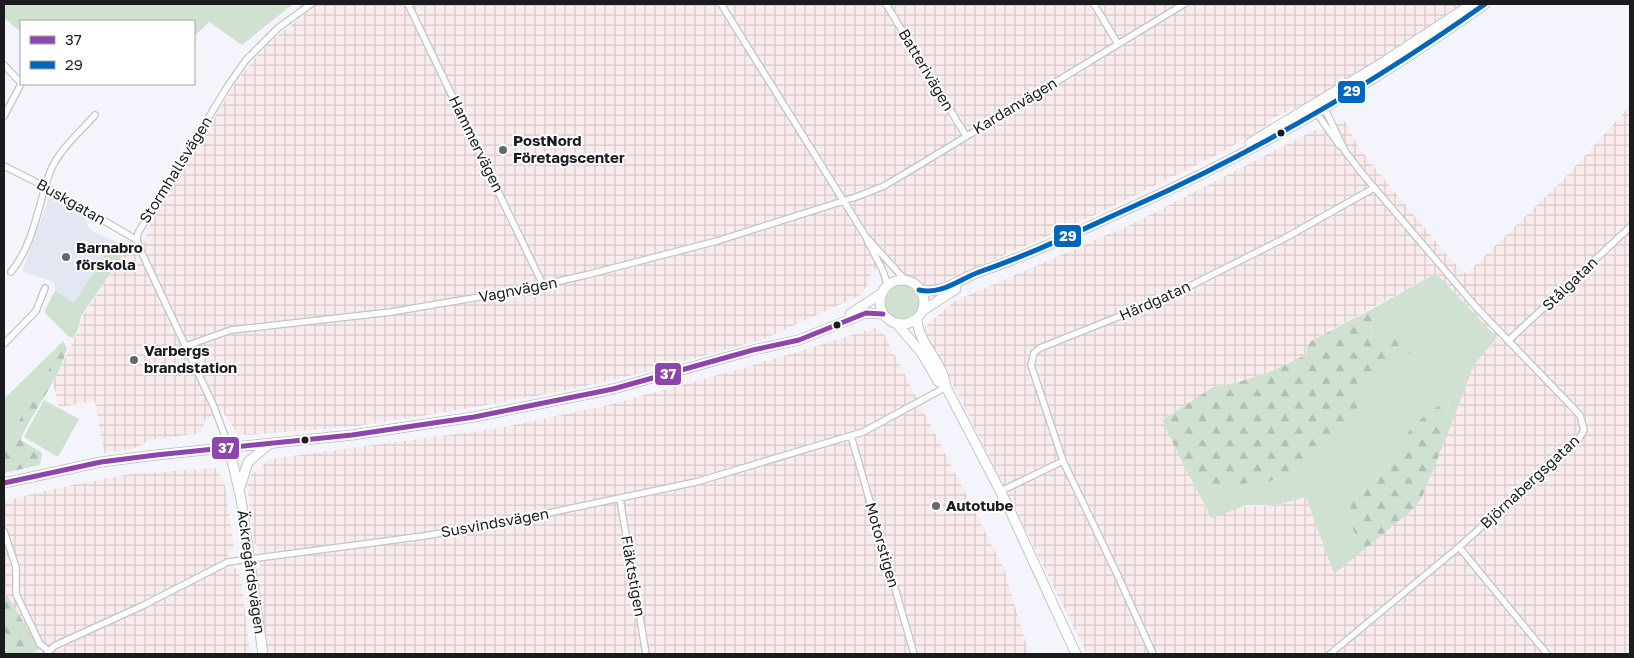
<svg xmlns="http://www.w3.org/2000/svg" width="1634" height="658" font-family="'Golos Text',sans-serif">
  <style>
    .industrial { fill: url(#industrial-grid); fill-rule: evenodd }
    .built { fill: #e3e7f2 }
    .green { fill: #d0e1d1 }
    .forest { fill: url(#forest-firs) }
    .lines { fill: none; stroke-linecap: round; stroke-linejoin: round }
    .street-casing { stroke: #c2c4c8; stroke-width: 8 }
    .secondary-casing { stroke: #c2c4c8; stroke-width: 11 }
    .street { stroke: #fdfeff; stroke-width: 5.5 }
    .secondary { stroke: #fdfeff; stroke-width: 9 }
    .bus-1-casing { stroke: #fff; stroke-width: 9 }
    .bus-2-casing { stroke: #fff; stroke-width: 9 }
    .bus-1 { stroke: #8e44ad; stroke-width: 5 }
    .bus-2 { stroke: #0065bd; stroke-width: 5 }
    .bus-dot { fill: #1a1b1f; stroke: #fff; stroke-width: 2 }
    .poi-dot { fill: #66676c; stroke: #fff; stroke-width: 2 }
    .labels { text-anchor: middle; stroke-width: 4; stroke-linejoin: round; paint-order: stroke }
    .street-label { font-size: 15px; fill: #1a1b1f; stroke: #fff }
    .poi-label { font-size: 15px; font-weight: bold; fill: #1a1b1f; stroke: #fff; text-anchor: start }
    .line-badge { stroke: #fff; stroke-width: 2 }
    .badge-label { font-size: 14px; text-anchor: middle; font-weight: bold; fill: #fff }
  </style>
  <defs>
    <pattern id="industrial-grid" width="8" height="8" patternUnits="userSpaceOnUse" patternTransform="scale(1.25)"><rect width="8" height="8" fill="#faecec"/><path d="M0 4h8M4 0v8" fill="none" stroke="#d6caca"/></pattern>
    <pattern id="forest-firs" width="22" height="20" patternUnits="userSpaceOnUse" patternTransform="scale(1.25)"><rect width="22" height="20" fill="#d0e1d1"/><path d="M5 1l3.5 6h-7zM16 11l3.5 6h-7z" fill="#b2c0b3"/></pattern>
  </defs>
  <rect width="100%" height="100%" fill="#f4f5fc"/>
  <path class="industrial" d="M299,4h1166l-73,49 -78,47 -41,18 -1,4 -17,11 -40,23 -126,62 -114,50 -38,20 -12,-1 -17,-10 -17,-16 -20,11 -4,14 -8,10 -95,43 -114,32 -82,19 -109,20 -101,16 -107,9 -13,-1 -16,-23 -17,9 -4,13 -51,7 -17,9 -29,4 -9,-52 -36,6 -6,-25 27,-54 2,-11 44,-66 19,-9 3,-14 89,-148 31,-37 36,-28z
    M1630,106v548h-543l-142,-286 -21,-34v-5l6,-7 25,-21 177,-77 179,-92 11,-4 3,2 19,-10 15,28 24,30 64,77 16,17 4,1 93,-90zM1436,273l61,66 -23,26 -18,47 -122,161 -28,-76 -30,8 -70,4 -44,-89 51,-33 26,-5 33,-11 35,-17v-7l4,-6z
    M875,328l8,4 121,237 25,85h-761l-11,-83 3,-5 -2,-19 -4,-4 -7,-57 1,-8 22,-19 230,-31 108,-23 139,-38z
    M216,468l9,17 9,63 -6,6 5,12 5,5 4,15 8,68h-220l10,-5 -36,-54v-94l58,-14 68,-13z"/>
  <path class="built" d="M50,195l36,22 2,10 6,5 20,9 -40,63 -19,-13 -1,-9 -32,-10z"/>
  <path class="green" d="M4,4h289l-51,41 -33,-23 -15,15v-16h-173v11l-17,-14z
    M114,241l8,4 4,6 -45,65 -2,11 -5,11 -6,-2 -24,-24 11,-21 19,12z
    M1436,273l61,65 -23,27 -26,68 -3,-8 5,-27 -25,17 -16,16 -17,32 -42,41c-1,15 3,34 15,45l-31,25 -28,-77 -30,8h-30l-32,13 -3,-1 -28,-53 19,16 22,9 23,-6 21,-1 25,-10 45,-43 21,-23 12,-34 40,-21 -32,-3 -9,-7 4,-33z
    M884 303a18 18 0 1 1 36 0a18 18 0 1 1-36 0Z
    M54,350l-5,20 -22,34 -18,39 -5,2v-46z
    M44,400l35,19 -21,38 -34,-20z"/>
  <path class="forest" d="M1374,308l-4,33 10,7 10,-10h12l11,4 -2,10 -40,20 -12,34 -21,23 -45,43 -25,10 -21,1 -23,6 -22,-9 -19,-16 -21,-44 51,-33 26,-5 33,-11 35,-17v-7l4,-6z
    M63,341l4,7c-8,31 -31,59 -45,88l-1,4 21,13 -2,12 -36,8v-28l5,-2 18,-39 22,-34 5,-20z
    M1450,398l-5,27 3,8 -27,66 -9,11 -47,39c-12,-11 -16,-30 -15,-45l42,-41 17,-32 16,-16z
    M6,594l34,55 -10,5h-26v-59z"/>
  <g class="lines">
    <defs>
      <path id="street" d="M408,4l135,281
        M721,4l145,233c7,18 19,31 21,49
        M886,4l80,132
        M1094,4l24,40
        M4,65l17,18
        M1324,107l21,44 16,21 115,135 104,108 4,15 -5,9 -120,108 -129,107
        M1315,111l25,35
        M4,116l17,-32
        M4,166l42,21 91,53
        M868,239l39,43
        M11,272c23,-28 27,-67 39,-100 8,-21 30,-40 45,-57
        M1509,340l121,-113
        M4,344l32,-33 9,-23
        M186,346l45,-16 160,-18 129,-22 66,-15 131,-34 139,-44 28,-11 32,-19 268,-163
        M851,436l63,218
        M229,447l-15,-40 -74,-158 -3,-9 1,-7 91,-149 17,-24 32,-32 33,-24
        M1001,491l62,-30
        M620,499l26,155
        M4,531l12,36v27l24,50 9,7
        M1459,547l88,107
        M47,654l7,-8 88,-40 86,-44 196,-26 77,-13 195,-41 167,-50 83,-45
        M1153,654l-35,-78 -55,-115 -32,-96 3,-12 6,-5 128,-51 117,-59 89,-50"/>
      <path id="secondary" d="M1250,143l132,-80 90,-59
        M880 302a22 22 0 1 1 44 0a22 22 0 1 1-44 0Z
        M919,290c23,5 39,-10 60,-18 53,-18 102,-42 153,-65 125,-56 242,-124 353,-203
        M922,311l34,-22
        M850,314l32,-21
        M917,318c0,25 26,43 29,69l61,117 69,150
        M896,323l25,29 17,29 8,6
        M229,447l12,52 22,155
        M4,483l97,-21 55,-7 196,-20 122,-18 139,-28 140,-39 46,-10 67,-27 17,1
        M239,490l9,-28 21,-18"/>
    </defs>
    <use href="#street" class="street-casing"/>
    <use href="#secondary" class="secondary-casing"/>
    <use href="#street" class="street"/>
    <use href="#secondary" class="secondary"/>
    <defs>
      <path id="bus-1" d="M4,483l97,-21 55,-7 196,-20 122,-18 139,-28 140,-39 46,-10 67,-27 17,1"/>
      <path id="bus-2" d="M919,290c23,5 39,-10 60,-18 53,-18 102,-42 153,-65 125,-56 242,-124 353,-203"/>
    </defs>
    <use href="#bus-1" class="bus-1-casing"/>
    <use href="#bus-2" class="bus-2-casing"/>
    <use href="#bus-1" class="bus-1"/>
    <use href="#bus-2" class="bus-2"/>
  </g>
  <g class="bus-dot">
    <circle cx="1281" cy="133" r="4.5"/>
    <circle cx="837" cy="325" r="4.5"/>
    <circle cx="305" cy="440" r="4.5"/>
  </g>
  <g class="poi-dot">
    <circle cx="503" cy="150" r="5"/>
    <circle cx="66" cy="257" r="5"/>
    <circle cx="134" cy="360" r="5"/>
    <circle cx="936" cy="506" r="5"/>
  </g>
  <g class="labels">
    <g class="street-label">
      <text transform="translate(926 70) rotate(59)" y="5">Batterivägen</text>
      <text transform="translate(1015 106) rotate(-31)" y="5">Kardanvägen</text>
      <text transform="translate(476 144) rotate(64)" y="5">Hammervägen</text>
      <text transform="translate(176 170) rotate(-58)" y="5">Stormhallsvägen</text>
      <text transform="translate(71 202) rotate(30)" y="5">Buskgatan</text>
      <text transform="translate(1570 284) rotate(-44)" y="5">Stålgatan</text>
      <text transform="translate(518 290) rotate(-11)" y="5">Vagnvägen</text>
      <text transform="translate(1155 301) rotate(-24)" y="5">Härdgatan</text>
      <text transform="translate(1530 482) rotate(-43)" y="5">Björnabergsgatan</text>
      <text transform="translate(495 523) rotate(-10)" y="5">Susvindsvägen</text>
      <text transform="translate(882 545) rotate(74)" y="5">Motorstigen</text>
      <text transform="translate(251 572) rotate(82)" y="5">Äckregårdsvägen</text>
      <text transform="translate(633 576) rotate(80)" y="5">Fläktstigen</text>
    </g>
    <g class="poi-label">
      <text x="513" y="146">PostNord<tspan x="513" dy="17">Företagscenter</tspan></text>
      <text x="76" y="253">Barnabro<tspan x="76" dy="17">förskola</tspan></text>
      <text x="144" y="356">Varbergs<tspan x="144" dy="17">brandstation</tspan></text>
      <text x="946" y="511">Autotube</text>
    </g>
  </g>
  <g class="line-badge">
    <rect x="1337" y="80" width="29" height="24" rx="5" fill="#0065bd"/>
    <rect x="1053" y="224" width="29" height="24" rx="5" fill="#0065bd"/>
    <rect x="654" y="362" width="28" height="24" rx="5" fill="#8e44ad"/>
    <rect x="211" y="436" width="29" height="24" rx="5" fill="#8e44ad"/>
  </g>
  <g class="badge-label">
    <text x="1352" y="96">29</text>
    <text x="1068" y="241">29</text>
    <text x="668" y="379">37</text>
    <text x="226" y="453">37</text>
  </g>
  <rect width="1634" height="658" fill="none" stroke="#1a1b1f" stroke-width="10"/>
  <rect x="20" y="20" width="175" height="65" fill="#ffffff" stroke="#a3a4a5"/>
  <rect x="30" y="36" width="25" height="8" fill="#8e44ad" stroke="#a3a4a5"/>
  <text x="65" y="45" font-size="15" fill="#1a1b1f">37</text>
  <rect x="30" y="61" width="25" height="8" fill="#0065bd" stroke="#a3a4a5"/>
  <text x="65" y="70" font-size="15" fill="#1a1b1f">29</text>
</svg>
